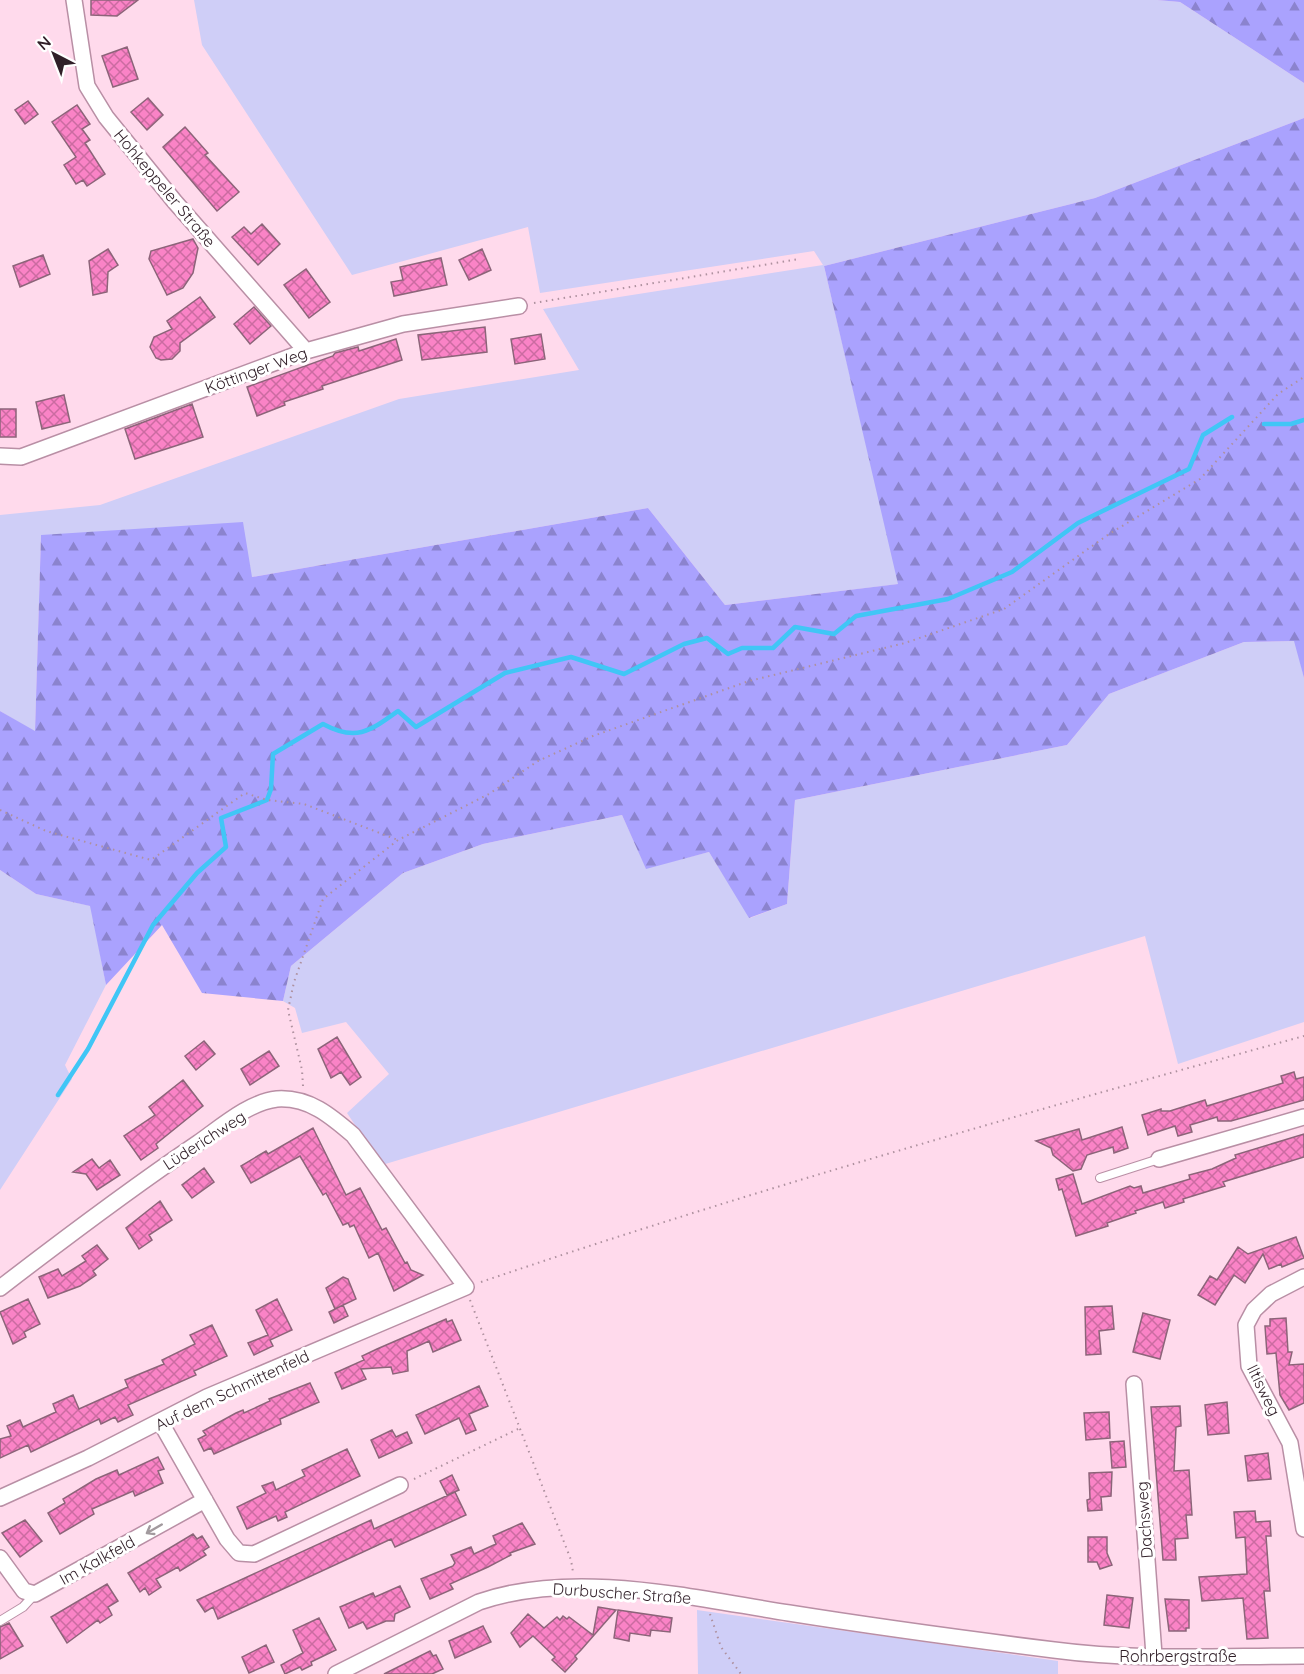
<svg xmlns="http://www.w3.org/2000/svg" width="1304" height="1674" font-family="Quicksand,sans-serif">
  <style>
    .grass { fill: #cfcef7 }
    .forest { fill: url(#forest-firs) }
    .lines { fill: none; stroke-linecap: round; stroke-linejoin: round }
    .stream { stroke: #40c6f6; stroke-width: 4.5 }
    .building { fill: url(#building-cross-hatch); stroke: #8c6479; stroke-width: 1.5 }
    .lane-casing { stroke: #b98fa5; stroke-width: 10 }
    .street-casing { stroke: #b98fa5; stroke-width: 18 }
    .path { stroke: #ae919f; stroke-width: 2; stroke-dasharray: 1.5 4.5; stroke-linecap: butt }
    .lane { stroke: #fff; stroke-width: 8 }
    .street { stroke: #fff; stroke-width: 15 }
    .oneway { stroke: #a29a9e }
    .labels { text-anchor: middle; stroke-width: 6; stroke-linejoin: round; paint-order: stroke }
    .street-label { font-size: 16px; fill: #301f28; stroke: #fff }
  </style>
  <defs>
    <pattern id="forest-firs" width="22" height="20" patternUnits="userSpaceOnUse" patternTransform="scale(1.5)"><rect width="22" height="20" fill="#aaa2fe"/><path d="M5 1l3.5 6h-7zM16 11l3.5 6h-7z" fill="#8b83ce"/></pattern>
    <pattern id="building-cross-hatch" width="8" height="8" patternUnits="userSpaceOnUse" patternTransform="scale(1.5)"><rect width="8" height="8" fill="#fa83c6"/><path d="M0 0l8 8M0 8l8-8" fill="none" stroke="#cb6ba1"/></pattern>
  </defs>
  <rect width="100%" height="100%" fill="#ffdaec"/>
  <path class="grass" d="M194,0h963l23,2 124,81v35l-209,80 -271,68 75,318 -174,21 -77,-97 -396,69 -211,-42 -6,197 -35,-21v-196l100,-10 299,-106 180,-29 -36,-61 280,-44 -9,-14 -274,42 -12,-66 -176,48 -150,-230z
    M1295,641l9,37v344l-126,42 -33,-128 -763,229 -35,-52 42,-39 -43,-52 -44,11 -7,-25 -12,-7 8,-35 112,-93 80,-29 139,-29 24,53 63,-16 41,66 37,-14 8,-104 272,-55 42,-51 135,-52z
    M0,870l36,24 55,12 15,79 -41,80 7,14 -72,111z
    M697,1610l361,51v13h-360z"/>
  <path class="forest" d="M1157,0h147v83l-124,-81z
    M1304,118v560l-10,-37 -50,1 -135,52 -42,51 -272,55 -8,104 -38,14 -40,-66 -63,17 -24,-54 -139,29 -80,29 -112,93 -8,35 -81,-8 -40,-68 -56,60 -16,-79 -54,-12 -36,-24v-159l35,20 6,-196 202,-13 9,55 396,-69 77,97 173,-21 -74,-318 271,-68z"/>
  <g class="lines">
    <path class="stream" d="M1264,424h27l13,-4
      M58,1095l30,-46 65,-124 44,-52 29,-26 -5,-29 46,-18 4,-11 2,-35 50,-30c33,18 47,7 75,-13l18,16 89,-54 66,-16 53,17 60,-30 23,-6 21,16 14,-6h31l22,-21 39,7 22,-18 92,-17 64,-27 66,-49 111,-54 14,-34 29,-18"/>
  </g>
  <path class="building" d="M91,0h47l-21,16 -26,-1z
    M127,47l11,32 -25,8 -11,-31z
    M148,98l15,17 -16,15 -16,-18z
    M28,101l10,13 -13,10 -10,-14z
    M77,105l13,19 -8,5 8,11 -5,3 20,31 -18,12 -4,-6 -7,4 -12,-19 12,-8 -24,-35z
    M185,127l23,26 -3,2 34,37 -22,19 -54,-64z
    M262,224l18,20 -22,21 -26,-28 12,-10 7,7z
    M193,239l5,9 -5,25 -10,15 -16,7 -18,-36 2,-8z
    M108,249l10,16 -10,7 -1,20 -14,3 -4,-34z
    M482,249l9,21 -22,10 -10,-20z
    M43,255l7,19 -30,13 -7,-21z
    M441,258l6,27 -53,11 -3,-14 12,-2 -3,-13z
    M306,269l24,33 -21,16 -25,-33z
    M200,297l15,20 -35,26v8l-8,8 -11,1 -5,-2 -6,-11 4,-10 18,-8 -5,-8z
    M254,307l17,19 -21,18 -16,-20z
    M485,327l2,25 -65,8 -4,-25z
    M541,334l4,25 -30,5 -4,-25z
    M396,339l6,21 -80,26 1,3 -39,13 1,3 -28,11 -10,-29 86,-31 2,-3 23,-6 1,4z
    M64,395l6,27 -28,7 -6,-27z
    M192,404l11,33 -68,22 -10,-30z
    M0,409h16v28h-16z
    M337,1037l24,40 -11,8 -9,-13 -10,6 -13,-29z
    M204,1041l11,13 -19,16 -11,-14z
    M269,1051l10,15 -29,19 -9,-16z
    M1294,1072l2,7 8,-2v23l-73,21h-13l-1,-4 -27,8 2,7 -14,4 -3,-10 -27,9 -6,-20 19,-6v2h9l35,-11 2,6 76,-23 -2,-7z
    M183,1080l20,26 -47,38 2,4 -17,12 -17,-24 31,-21 -6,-8z
    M1122,1127l6,21 -14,5 -1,-6 -26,8 -6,14 -8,2 -20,-16 -2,-7 -15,-7 43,-12 3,11z
    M313,1128l33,67 14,-7 22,42 4,-2 19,35 2,-1 4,8 12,5 -29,16 -16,-38 -9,5 -15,-33 -4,2 -2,-4 -5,2 -17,-32 -3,2 -23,-39 -49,27 -10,-17 25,-15 2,3z
    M1304,1134v23l-81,25 2,4 -42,13 1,3 -19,6 -2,-6 -28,9 1,2 -29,10 1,3 -32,10 -14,-47 -3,1 -3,-11 17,-5 9,30 48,-18 4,2 7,-2 2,7 47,-14 -1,-4 23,-6 24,-11 -1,-3z
    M92,1159l7,9 11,-8 10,15 -23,15 -11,-16 -13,-2z
    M204,1168l10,14 -22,16 -10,-13z
    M160,1201l12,19 -23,15 3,5 -13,9 -13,-21z
    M1296,1237l8,21 -22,9 -1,-3 -12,5 -6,-15 -18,29 -11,-8 -19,30 -17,-10 12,-19 7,4 21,-33 10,7z
    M97,1245l11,14 -15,12 3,4 -16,11 -32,12 -9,-21 19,-8 4,7 24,-15 -4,-5z
    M343,1277l5,2 8,20 -21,10 -9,-21z
    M28,1299l12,25 -16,8 2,5 -13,7 -13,-32z
    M277,1299l15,31 -22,10 3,6 -19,9 -6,-12 20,-8 -12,-25z
    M343,1305l5,11 -14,7 -5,-11z
    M1112,1306l2,23 -15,2 2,23 -15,1 -1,-48z
    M1143,1313l27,7 -10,39 -27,-7z
    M1286,1318l2,34h4l-3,13 15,-1v39l-15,7 -9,-15 -4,-42 -9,1 -2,-28h5v-7z
    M446,1319l1,3 5,-2 9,20 -28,12 -4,-11 -22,10 1,20 -15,3 -2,-7 -30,2 5,10 -24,10 -7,-16 29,-13 -2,-4 15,-7z
    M212,1325l15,31 -33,15 2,4 -68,30 5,10 -15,7 -3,-5 -14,7 -2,-5 -68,33 -3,-7 -28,13v-19l11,-3 -4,-10 13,-6 3,7 33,-15 -3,-8 20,-9 6,14 49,-22 -3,-7 39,-16 -2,-4 33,-16 -5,-9z
    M310,1383l9,19 -39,17 1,5 -67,30 -3,-6 -7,3 -6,-12 8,-4 -3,-4 33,-18 7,-3 1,3 26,-12 -1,-2z
    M479,1386l9,20 -19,8 7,16 -10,4 -7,-16 -34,16 -9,-19z
    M1227,1402l2,31 -21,2 -3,-30z
    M1180,1406l1,20 -5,1 -2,44 15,-1 3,45h-6l2,23 -13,1 1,21h-13l-12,-153z
    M1109,1412l1,26 -24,2 -2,-27z
    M392,1430l4,7 11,-5 5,11 -33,15 -8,-18z
    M1124,1441l2,26 -14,1 -2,-26z
    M347,1449l13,27 -75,36 2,5 -9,4 -2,-5 -29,13 -10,-22 29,-14 -4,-7 11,-4 3,8 29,-14 -3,-6z
    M1268,1453l3,26 -23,2 -3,-25z
    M158,1457l6,12 -6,2 5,12 -28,13 -2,-5 -41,18 2,5 -34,20 -12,-21 17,-10 -2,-4 33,-20 21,-9 2,5z
    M1112,1472l-1,24 -10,1 1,13 -14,1 -1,-11 3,-1 -1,-26z
    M452,1475l7,15 -12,5 -7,-14z
    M455,1492l11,23 -71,32 -4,-8 -173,80 -5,-12 -8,5 -8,-12 174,-80 3,9z
    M1255,1511l1,11 14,-1 1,15h-5l4,55h-6l4,47 -21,1 -4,-41 -41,3 -3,-24 48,-3 -2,-37 -9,1 -2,-26z
    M25,1520l17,21 -22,16 -18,-24z
    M522,1523l13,21 -25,9 1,2 -23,12 -38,17 3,5 -23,10 -9,-20 32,-13 2,-3 -4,-8 20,-8 3,7 22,-10 -3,-8z
    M193,1534l4,5 5,-3 7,11 -6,4 3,4 -26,16 -2,-4 -22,12 5,8 -12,8 -4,-7 -5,4 -12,-19z
    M1088,1537h19v16l5,12 -12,4 -3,-7h-9z
    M107,1584l11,17 -10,6 4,8 -12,8 -2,-3 -31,23 -16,-26z
    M400,1586l10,21 -15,7 -1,7h-8l-19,8 -4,-7 -14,6 -9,-21 33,-14 2,4z
    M1107,1595l26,3 -4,30 -25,-3z
    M1165,1599l24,1v28h-3v3h-17z
    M598,1607l18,3 -35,40 -6,6 2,3 -12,13 -13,-12 3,-3 -22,-21 -13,11 -9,-14 17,-19 16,14 13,-11 3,3 3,-4 4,3 2,-2 24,18z
    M618,1610l54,8 -2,14 -19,-2 -1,6 -20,-3 -1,8 -15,-3z
    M319,1618l17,32 -25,12 1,3 -10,5 -2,-3 -15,7 -4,-9 22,-12 -10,-23z
    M9,1623l14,23 -23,13v-32z
    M483,1626l8,16 -36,16 -6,-17z
    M266,1645l8,17 -25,11 -7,-16z
    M430,1651l3,5 3,-1 7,14 -11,5h-48z"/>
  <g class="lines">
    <defs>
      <path id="lane" d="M1100,1178l59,-19
        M0,1621l23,-14 12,-13"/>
      <path id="street" d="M74,0l13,86 19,31 69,85 131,149
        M0,456l21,1 285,-106 97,-27 116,-18
        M1159,1159l145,-42
        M1304,1277l-33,17 -17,16 -8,15 3,41 41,77 14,86
        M0,1288c65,-50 130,-99 198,-145 23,-16 51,-41 79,-44 32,-2 54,17 76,36l113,152 -259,110 -119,61 -88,40
        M1134,1384l20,271
        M161,1423l66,116 12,14 15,1 146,-69
        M0,1558l24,33 11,3 170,-94
        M336,1674l143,-72c95,-33 213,-4 310,11 88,14 177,26 265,37 83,11 167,6 250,6"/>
    </defs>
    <use href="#lane" class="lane-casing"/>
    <use href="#street" class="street-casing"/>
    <path class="path" d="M534,303l265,-44
      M0,810l46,21 105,29 94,-67 22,7 37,4 94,36
      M303,1086l-1,-16 -14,-60 6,-28 29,-83 75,-59 91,-46 49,-33 55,-25 156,-55 156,-38 99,-34 105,-75 91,-55 78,-85 26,-17
      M481,1282c271,-92 547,-170 823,-246
      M470,1300l101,260 2,12
      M414,1479l106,-51
      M710,1614l11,33 20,27"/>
    <use href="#lane" class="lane"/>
    <use href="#street" class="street"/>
  </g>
  <defs><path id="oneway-shaft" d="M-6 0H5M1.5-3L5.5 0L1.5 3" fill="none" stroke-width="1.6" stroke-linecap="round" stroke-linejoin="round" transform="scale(1.5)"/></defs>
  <use class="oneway" href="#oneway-shaft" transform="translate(154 1529) rotate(150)"/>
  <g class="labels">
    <g class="street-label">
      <text transform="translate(165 188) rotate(50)" y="6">Hohkeppeler Straße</text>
      <text transform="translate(256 370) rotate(-20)" y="6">Köttinger Weg</text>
      <text transform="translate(204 1140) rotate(-33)" y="6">Lüderichweg</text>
      <text transform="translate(232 1390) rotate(-25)" y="6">Auf dem Schmittenfeld</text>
      <text transform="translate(1264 1390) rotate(64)" y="6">Iltisweg</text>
      <text transform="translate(1144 1520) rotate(-94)" y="6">Dachsweg</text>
      <text transform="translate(97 1560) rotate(-29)" y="6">Im Kalkfeld</text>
      <text transform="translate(622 1593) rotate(4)" y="6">Durbuscher Straße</text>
      <text x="1178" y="1662">Rohrbergstraße</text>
    </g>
  </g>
  <g transform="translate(54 54) rotate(318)" stroke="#ffffff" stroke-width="4.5" paint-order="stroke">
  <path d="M0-4.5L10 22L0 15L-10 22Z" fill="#301f28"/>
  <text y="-9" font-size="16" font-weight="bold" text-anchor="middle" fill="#301f28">N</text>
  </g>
</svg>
